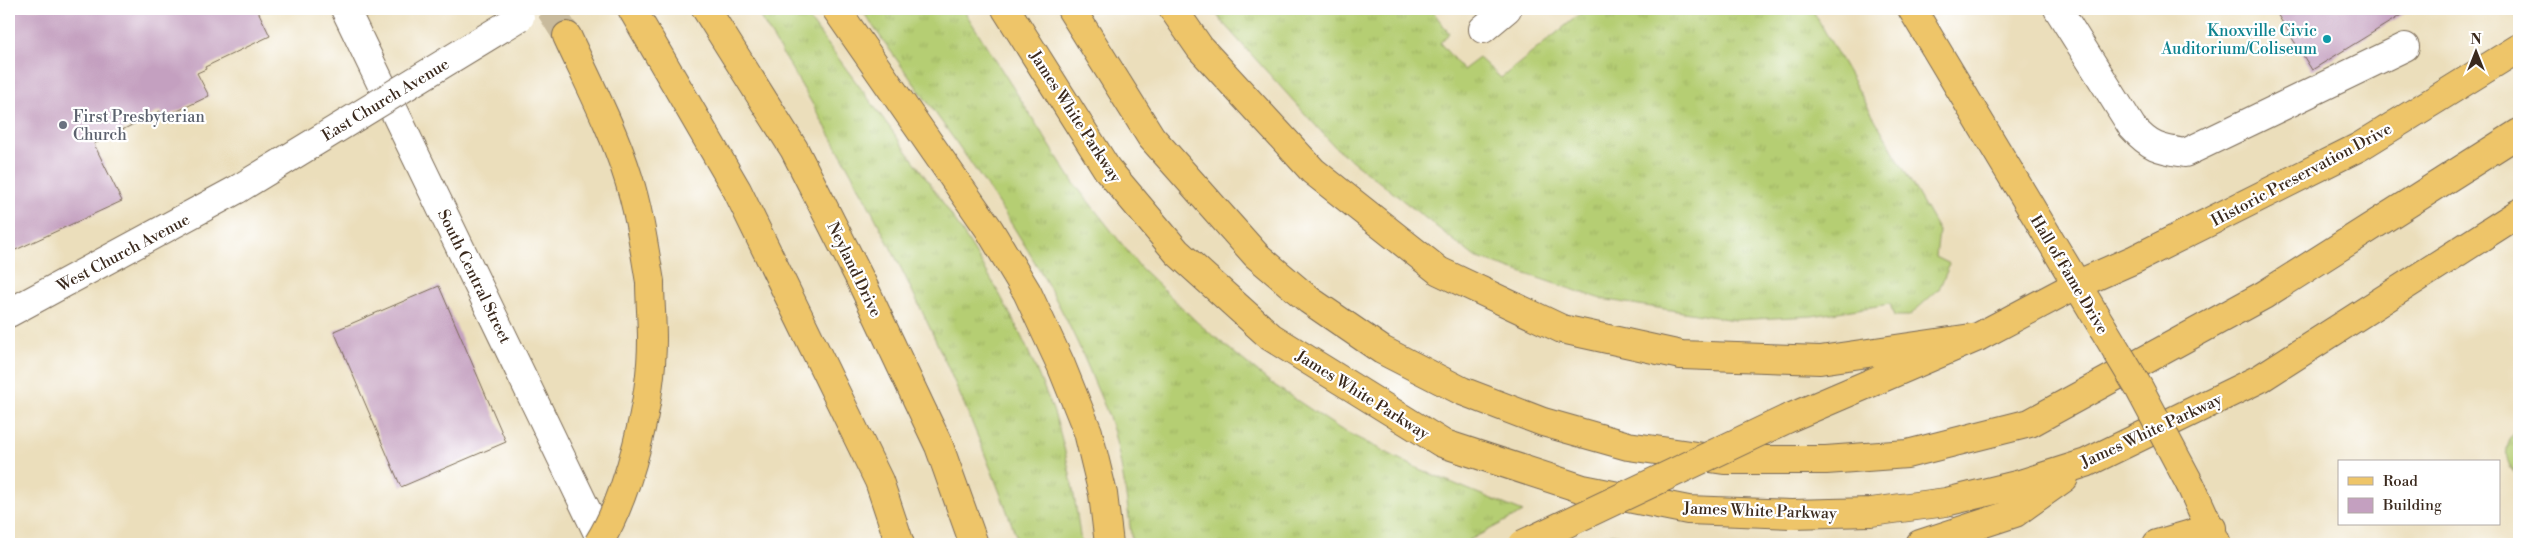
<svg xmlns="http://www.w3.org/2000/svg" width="2528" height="553" font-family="'Libre Bodoni',serif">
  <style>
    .grass { fill: url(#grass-tufts); stroke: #787c48 }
    .building { fill: #c4a0c0 }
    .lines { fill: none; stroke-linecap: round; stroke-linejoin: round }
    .highway-tunnel { stroke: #c8ba9c; stroke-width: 28; stroke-dasharray: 28 14; stroke-linecap: butt }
    .minor-casing { stroke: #796955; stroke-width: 30 }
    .major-casing { stroke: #796955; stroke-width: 30 }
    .highway-casing { stroke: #796955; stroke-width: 30 }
    .minor { stroke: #fff; stroke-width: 28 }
    .major { stroke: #eec569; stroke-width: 28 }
    .highway { stroke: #eec569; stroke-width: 28 }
    .minor-bridge-casing { stroke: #796955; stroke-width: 30; stroke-linecap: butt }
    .major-bridge-casing { stroke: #796955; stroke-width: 30; stroke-linecap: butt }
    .highway-bridge-casing { stroke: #796955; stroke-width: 30; stroke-linecap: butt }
    .minor-bridge { stroke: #fff; stroke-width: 28 }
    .major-bridge { stroke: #eec569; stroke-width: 28 }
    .highway-bridge { stroke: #eec569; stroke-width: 28 }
    .culture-dot { fill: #0f9aa8; stroke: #fff; stroke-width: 2 }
    .worship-dot { fill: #6b7280; stroke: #fff; stroke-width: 2 }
    .labels { text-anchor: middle; stroke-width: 4.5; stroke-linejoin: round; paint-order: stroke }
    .culture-label { font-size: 16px; fill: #0d838f; stroke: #fff; text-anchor: end }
    .street-label { font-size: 16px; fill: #3b2a1e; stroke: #fff }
    .worship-label { font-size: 16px; fill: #5b616d; stroke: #fff; text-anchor: start }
  </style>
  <defs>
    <pattern id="grass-tufts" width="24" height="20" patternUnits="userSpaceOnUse" patternTransform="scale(1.25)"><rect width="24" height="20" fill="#b5ce73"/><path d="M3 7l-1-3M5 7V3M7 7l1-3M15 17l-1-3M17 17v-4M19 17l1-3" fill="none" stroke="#9db163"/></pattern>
  </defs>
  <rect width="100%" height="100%" fill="#fff"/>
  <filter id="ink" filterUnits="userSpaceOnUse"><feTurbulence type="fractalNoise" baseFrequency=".02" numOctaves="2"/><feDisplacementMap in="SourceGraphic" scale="10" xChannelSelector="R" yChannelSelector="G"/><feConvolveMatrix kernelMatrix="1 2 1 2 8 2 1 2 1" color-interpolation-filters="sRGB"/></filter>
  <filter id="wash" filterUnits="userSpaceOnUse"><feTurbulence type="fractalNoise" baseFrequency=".0096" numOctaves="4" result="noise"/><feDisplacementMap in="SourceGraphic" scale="20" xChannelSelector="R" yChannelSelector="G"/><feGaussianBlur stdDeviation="1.12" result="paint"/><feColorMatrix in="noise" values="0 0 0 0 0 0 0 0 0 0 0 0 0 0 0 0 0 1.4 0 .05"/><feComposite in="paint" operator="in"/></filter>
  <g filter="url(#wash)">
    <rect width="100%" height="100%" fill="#ebdebb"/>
    <path class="grass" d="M755,9h47c82,113 180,231 234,360 7,18 16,35 21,53 12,40 19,81 24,122h-62c-67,-188 -158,-366 -264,-535z
      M861,9h102l110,173 67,85 58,56 73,60 69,46 79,40 104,43 -61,32h-330c-4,-37 -9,-75 -18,-111 -6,-22 -17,-43 -25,-64 -55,-132 -147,-243 -228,-360z
      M1213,9h218l18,24 -9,10 23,27 16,-12 22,20 85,-69h226l127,222 -3,26 14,7 -11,25 -30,27h-15l-4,-12 -78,12 -78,4 -133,-21 -126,-42 -139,-109 -114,-126z
      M2519,427v50c-19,-15 -14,-35 0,-50z
      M1612,534l55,10h-86l17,-8z"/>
    <g id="blocks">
      <path class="building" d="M9,9h248l13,27 -65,31 1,2 -9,4 12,23 -46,22 -3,-7 -66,33 28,57 -113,52z
        M2274,9h137l-99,61z
        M439,286l67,156 -105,45 -67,-156z"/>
    </g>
  </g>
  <g filter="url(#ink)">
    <use href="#blocks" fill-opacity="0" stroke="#796955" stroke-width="1"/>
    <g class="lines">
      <path class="highway-tunnel" d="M550,9l17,27"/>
      <defs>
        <path id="minor" d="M345,9l258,535
          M2058,9l74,118c18,20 27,22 53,26l220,-106
          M1483,29l24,-20
          M9,313l229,-124"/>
        <path id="major" d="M1912,9l191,319
          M2076,285l59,-26 224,-112 160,-99
          M2191,486l26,58"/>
        <path id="highway" d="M632,9l105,181 142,291 21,63
          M706,9l88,140 67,132 78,165 35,98
          M836,9l153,220 38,63 34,73 27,67 15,62 6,50
          M1006,9l101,160 70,83 94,85 171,106 141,46 105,21 103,4 80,-2 75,-10 74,-18 66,-21 175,-85 258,-165
          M1071,9l80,128 105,118 53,45 73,50 80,41 81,31 85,24 96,14h102l81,-6 123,-31 234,-128 255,-162
          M1173,9l27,39 113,123 126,100 123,58 119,26 139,5 158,-23
          M567,36c21,46 46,93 61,141 11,34 16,70 22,105
          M1789,418l189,-81 98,-52
          M1920,544l95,-31 49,-35
          M2157,544l55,-16"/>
      </defs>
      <use href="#minor" class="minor-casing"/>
      <use href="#major" class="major-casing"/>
      <use href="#highway" class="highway-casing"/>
      <use href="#minor" class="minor"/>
      <use href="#major" class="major"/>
      <use href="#highway" class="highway"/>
      <defs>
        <path id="minor-bridge" d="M238,189l282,-172"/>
        <path id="major-bridge" d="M2103,328l36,60 52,98"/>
        <path id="highway-bridge" d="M598,544c32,-51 54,-145 54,-205 0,-19 -2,-38 -2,-57
          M1523,544l266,-126"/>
      </defs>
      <use href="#minor-bridge" class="minor-bridge-casing"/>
      <use href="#major-bridge" class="major-bridge-casing"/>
      <use href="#highway-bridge" class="highway-bridge-casing"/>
      <use href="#minor-bridge" class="minor-bridge"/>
      <use href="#major-bridge" class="major-bridge"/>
      <use href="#highway-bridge" class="highway-bridge"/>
    </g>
  </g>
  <circle class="culture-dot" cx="2327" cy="39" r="5"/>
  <circle class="worship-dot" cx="63" cy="125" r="5"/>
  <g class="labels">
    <g class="culture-label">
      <text x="2317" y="36">Knoxville Civic<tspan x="2317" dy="18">Auditorium/Coliseum</tspan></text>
    </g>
    <g class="street-label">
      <text transform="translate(385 99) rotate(-31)" y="6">East Church Avenue</text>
      <text transform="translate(1076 116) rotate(57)" y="6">James White Parkway</text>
      <text transform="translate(2301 174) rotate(-28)" y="6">Historic Preservation Drive</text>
      <text transform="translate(123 252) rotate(-28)" y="6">West Church Avenue</text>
      <text transform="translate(855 269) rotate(64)" y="6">Neyland Drive</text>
      <text transform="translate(2070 274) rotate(59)" y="6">Hall of Fame Drive</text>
      <text transform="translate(475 276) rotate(64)" y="6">South Central Street</text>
      <text transform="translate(1363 394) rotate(32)" y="6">James White Parkway</text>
      <text transform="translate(2151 430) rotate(-25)" y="6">James White Parkway</text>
      <text transform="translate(1760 510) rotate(2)" y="6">James White Parkway</text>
    </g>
    <g class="worship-label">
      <text x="73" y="122">First Presbyterian<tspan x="73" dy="18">Church</tspan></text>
    </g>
  </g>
  <rect width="2528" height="553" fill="none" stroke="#fff" stroke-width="30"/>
  <rect x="2338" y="460" width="162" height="65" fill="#ffffff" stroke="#b1aaa5"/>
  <rect x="2348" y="477" width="25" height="8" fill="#eec569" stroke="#b1aaa5"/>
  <text x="2383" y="486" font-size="15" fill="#3b2a1e">Road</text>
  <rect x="2348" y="498" width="25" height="15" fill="#c4a0c0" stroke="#b1aaa5"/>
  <text x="2383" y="510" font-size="15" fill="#3b2a1e">Building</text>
  <g transform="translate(2476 52)" stroke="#ffffff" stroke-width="4" paint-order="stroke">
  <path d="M0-4L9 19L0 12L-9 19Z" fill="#3b2a1e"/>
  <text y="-8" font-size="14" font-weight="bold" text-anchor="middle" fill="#3b2a1e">N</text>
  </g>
</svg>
